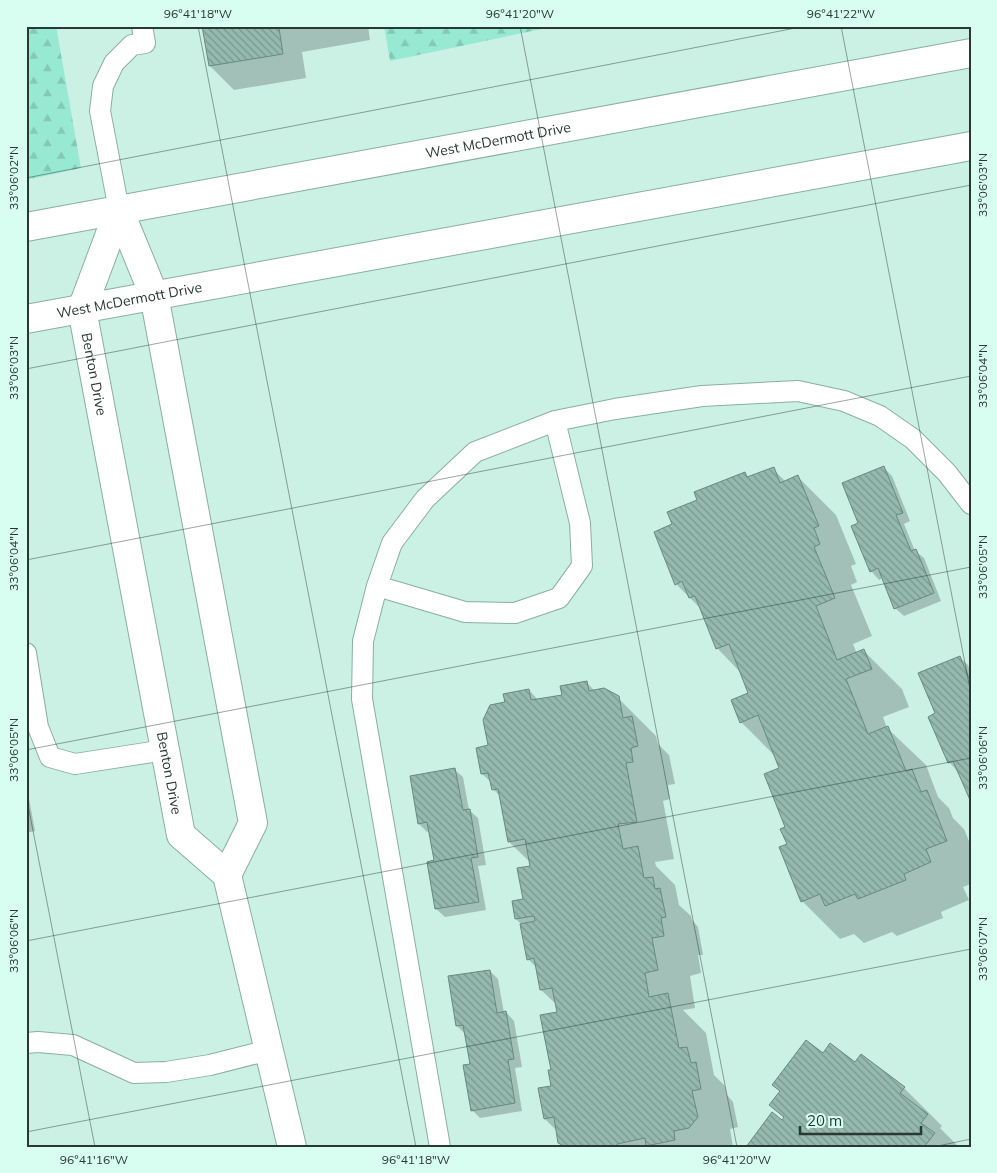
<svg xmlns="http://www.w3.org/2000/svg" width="997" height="1173" font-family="Mulish,sans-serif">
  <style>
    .forest { fill: url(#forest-firs) }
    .shadow { fill: #0003 }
    .building { fill: url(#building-back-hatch); stroke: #678a7f }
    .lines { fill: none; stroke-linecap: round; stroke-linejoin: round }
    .lane-casing { stroke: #8aaea3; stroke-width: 22 }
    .secondary-casing { stroke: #8aaea3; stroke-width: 30 }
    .lane { stroke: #fff; stroke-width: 20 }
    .secondary { stroke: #fff; stroke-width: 28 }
    .ticks { fill: none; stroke: #293833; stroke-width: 1; stroke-opacity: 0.45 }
    .labels { text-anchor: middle; stroke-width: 4.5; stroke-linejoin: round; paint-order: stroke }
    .street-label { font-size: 14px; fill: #293833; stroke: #d8fef2 }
    .neatline { fill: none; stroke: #293833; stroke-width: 2 }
    .ticks-label { font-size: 12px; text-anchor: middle; fill: #293833 }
  </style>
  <defs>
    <pattern id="forest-firs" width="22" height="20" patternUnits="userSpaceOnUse" patternTransform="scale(1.25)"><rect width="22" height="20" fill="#98e9d2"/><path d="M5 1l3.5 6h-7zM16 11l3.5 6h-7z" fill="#83c9b5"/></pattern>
    <pattern id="building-back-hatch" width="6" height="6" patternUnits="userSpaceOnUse" patternTransform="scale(1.25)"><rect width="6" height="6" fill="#95b9ae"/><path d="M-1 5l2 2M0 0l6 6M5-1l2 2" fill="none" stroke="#7a978e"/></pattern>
  </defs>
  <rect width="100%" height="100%" fill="#cbf1e5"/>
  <path class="forest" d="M26,26h30l25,142 -55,12z
    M384,26h172l-166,35z"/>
  <path class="shadow" d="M204,26h164l2,14 -68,12 4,26 -72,12 -24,-24z
    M884,468l8,8 18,45 -6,3 11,27 9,7 17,43 -37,15 -9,-8 -12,-30 -4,2 -8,-9 -11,-48z
    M773,469l13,13 12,-5 38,38 20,49 -5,2 6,16 -6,3 21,51 -19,8 4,10 7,-3 38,38 7,18 -26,10 4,11 39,37 12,32 11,11 4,10 11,11 7,17v38l-8,3 6,13 -28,12 2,6 -46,18 -5,-4 -28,11 -10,-9 -14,5 -38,-38 -14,-56 -8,-77 -4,-11 -35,-35 9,-28 -9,-21 -24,-25 -16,-39 -25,-25 -2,-59 25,-24 46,-28 4,5z
    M959,657l9,8 3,8v125l-12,-28 -2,1 -8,-9 -12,-48z
    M586,682l9,9 23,7 38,38 2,8 11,11 6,29 -7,1 2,14 -7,2 11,58 -19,3 1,4 19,19 4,20 12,11 1,4 6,7 5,28h-5l3,18 -11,3 5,32 -12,2 23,23 8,42 11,11 2,9 6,7 5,25 -8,2 3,18h-169l-4,-5 -3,-11 -12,-12 7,-32v-16l6,-58 -1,-8 -16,-15 -4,-22 -9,-9 -7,-35 -5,-5 9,-19 7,-33 -1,-4 -22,-21 -8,-45 -8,-8 -1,-6 -10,-9 7,-28 17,-43 23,-13 9,10 25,-4z
    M454,769l9,8 6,33 9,8 8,47 -8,1 8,44 -41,7 -9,-8 -8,-46 8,-2 -6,-30 -3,1 -8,-8z
    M26,782l9,49 -9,2z
    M490,971l8,8 6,34 2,-1 8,9 8,46 -7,1 7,43 -42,7 -8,-8 -1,-45 -5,-30 -9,-9z
    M824,1054l31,10 49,24 38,38 -2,2 19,19h-212l37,-29 -13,-13 10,-13 -7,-7z"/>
  <path class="building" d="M202,26h87l-10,2 4,26 -74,12z
    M884,466l19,47 -7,2 15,36 5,-2 18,44 -40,16 -16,-41 -8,4 -19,-46 7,-3 -16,-40z
    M774,467l6,16 18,-8 21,51 -5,2 6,16 -6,3 21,51 -19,8 21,54 27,-11 8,20 -26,10 22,55 20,-8 18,45 6,-2 9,23 6,-2 20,51 -21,8 5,13 -27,12 2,6 -48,19 -3,-5 -30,12 -5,-12 -19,8 -22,-55 8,-3 -7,-15 5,-2 -21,-53 15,-6 -21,-53 -18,8 -9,-23 17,-7 -19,-49 -13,5 -21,-53 -6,2 -7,-17 -7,4 -21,-53 18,-8 -5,-12 30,-12 -3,-8 51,-20 2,5z
    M960,656l11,27 -1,117 -17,-39 -5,2 -20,-46 7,-4 -17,-40z
    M587,681l2,10 15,-3 15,8 4,22 9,-2 6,30 -7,2 2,14 -7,1 11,59 -19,2 5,25 15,-3 6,32 9,-1 2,12 5,-1 6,29 -5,1 3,18 -12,2 6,32 -13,3 4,24 19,-4 11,55 8,-1 4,16 5,-1 5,27 -9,2 6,26 -9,11 -15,3 1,9 -29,6 -1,-8 -28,6v3h-51l-8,-4 -4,-26 -10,2 -6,-31 13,-2 -3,-16h3l-11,-55 17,-3 -5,-24 -12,2 -6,-32 -7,2 -7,-36 15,-3 -1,-5 -19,3 -3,-18 11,-2 -6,-31 13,-2 -5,-27 -17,3 -10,-53 -6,1 -4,-17 -7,1 -5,-26 12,-3 -5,-25 7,-15 15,-3 -2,-8 26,-5 2,11 31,-5 -2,-9z
    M455,768l8,42 7,-1 8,48 -7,1 8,44 -44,7 -8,-47 7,-2 -7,-38 -9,2 -8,-48z
    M490,970l7,43 9,-2 8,48 -6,1 7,43 -44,8 -8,-46 7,-1 -7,-39 -7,1 -8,-50z
    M806,1040l17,13 7,-10 25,19 6,-8 44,33 -5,6 28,21 -7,9 14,10 -11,14h-178l26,-35 10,8 2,-3 -15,-12 11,-14 -8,-6z"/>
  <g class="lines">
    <defs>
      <path id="lane" d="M119,210l-19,-99 3,-25 11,-23 18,-18 13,-2 -3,-17
        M377,586l88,26 50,1 44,-15 23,-32 -2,-43 -25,-102
        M26,653l12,74 12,30 25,7 90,-14
        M26,1043l12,-1 35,3 61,28 32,-1 44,-7 59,-15
        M440,1147l-78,-448 1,-58 14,-55 15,-43 33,-44 50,-47 80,-31 60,-12 87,-13 96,-5 46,10 36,15 33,23 34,34 24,31"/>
      <g id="secondary">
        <path id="s1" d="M119,210l-37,99 99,526 46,40 65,272"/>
        <path d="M119,210l35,85 99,528 -26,52"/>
        <path id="s2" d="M26,227l945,-174"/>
        <path id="s3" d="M26,319l945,-173"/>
      </g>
    </defs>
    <use href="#lane" class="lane-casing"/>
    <use href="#secondary" class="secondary-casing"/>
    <use href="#lane" class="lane"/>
    <use href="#secondary" class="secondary"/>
  </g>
  <path class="ticks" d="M198,26l218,1121M520,26l217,1121M841,26l130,668M26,178l780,-152M26,369l945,-184M26,560l945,-184M26,750l945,-183M26,795l69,352M26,941l945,-183M26,1132l945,-183M933,1147l38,-8"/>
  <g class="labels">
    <g class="street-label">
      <text dy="5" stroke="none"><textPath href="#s2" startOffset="480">West McDermott Drive</textPath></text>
      <text dy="5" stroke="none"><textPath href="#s3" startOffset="105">West McDermott Drive</textPath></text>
      <text dy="5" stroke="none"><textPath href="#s1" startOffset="172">Benton Drive</textPath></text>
      <text dy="5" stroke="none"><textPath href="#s1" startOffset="578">Benton Drive</textPath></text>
    </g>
  </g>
  <rect width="997" height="1173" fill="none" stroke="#d8fef2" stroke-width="55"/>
  <path d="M800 1126v8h121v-8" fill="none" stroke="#293833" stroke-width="2.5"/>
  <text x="807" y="1126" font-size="15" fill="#293833" stroke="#d8fef2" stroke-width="4" paint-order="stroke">20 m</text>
  <rect x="28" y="28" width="942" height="1118" class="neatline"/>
  <g class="ticks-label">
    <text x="198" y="18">96°41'18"W</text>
    <text x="520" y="18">96°41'20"W</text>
    <text x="841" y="18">96°41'22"W</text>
    <text transform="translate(14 178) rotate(-90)" y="4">33°06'02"N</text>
    <text transform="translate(983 185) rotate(-90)" y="4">33°06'03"N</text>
    <text transform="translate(14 368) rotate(-90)" y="4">33°06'03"N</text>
    <text transform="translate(983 376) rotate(-90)" y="4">33°06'04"N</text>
    <text transform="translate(14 559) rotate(-90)" y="4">33°06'04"N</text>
    <text transform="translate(983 567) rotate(-90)" y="4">33°06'05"N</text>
    <text transform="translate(14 750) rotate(-90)" y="4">33°06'05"N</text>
    <text transform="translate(983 758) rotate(-90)" y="4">33°06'06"N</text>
    <text transform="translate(14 941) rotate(-90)" y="4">33°06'06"N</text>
    <text transform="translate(983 949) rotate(-90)" y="4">33°06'07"N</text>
    <text x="94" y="1164">96°41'16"W</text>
    <text x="416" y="1164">96°41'18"W</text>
    <text x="737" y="1164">96°41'20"W</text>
  </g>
</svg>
